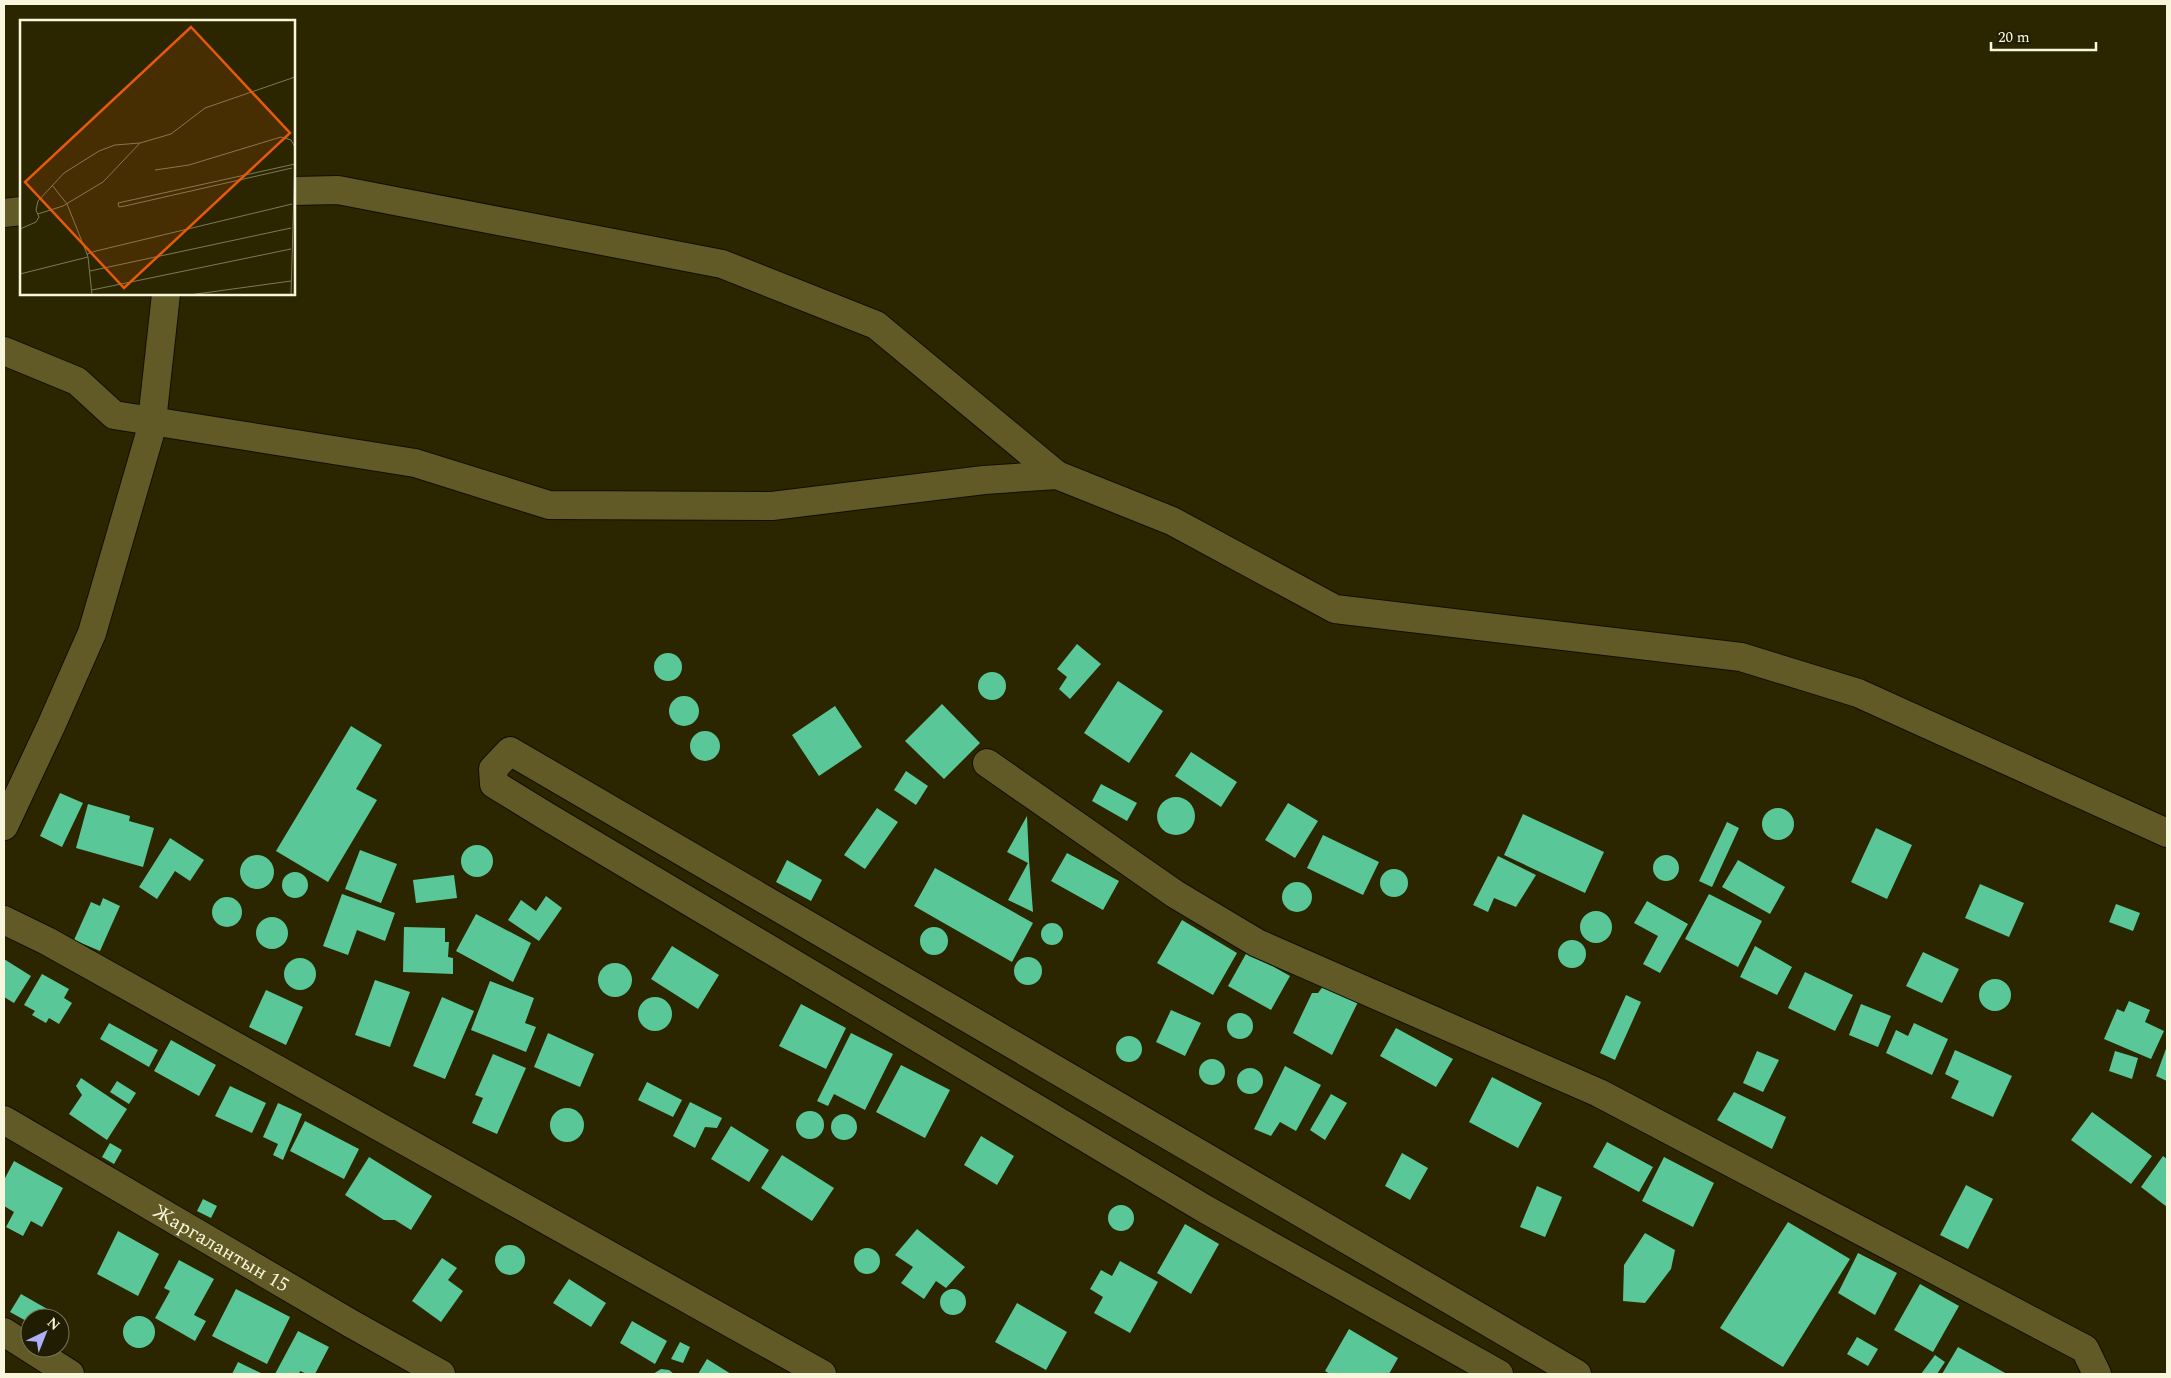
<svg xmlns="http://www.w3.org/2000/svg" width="2171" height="1378" font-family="Spectral,serif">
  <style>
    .building { fill: #5ac798 }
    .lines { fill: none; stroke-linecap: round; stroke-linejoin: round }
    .minor-casing { stroke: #120f00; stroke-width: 30 }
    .minor { stroke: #615a26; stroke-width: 28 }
    .labels { text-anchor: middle; stroke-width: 5; stroke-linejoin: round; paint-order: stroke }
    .street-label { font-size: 20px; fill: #f9f7db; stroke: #201d02 }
    .inset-road { fill: none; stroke: #7d7a58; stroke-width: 1 }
    .view { fill: #e8590c; fill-opacity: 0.15; stroke: #e8590c; stroke-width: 2.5 }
    .inset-edge { fill: none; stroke: #f9f7db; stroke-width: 2.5 }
  </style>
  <rect width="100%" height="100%" fill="#2b2600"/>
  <path class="building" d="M1077,644l24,20 -31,35 -11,-10 8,-12 -10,-8z
    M654 667a14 14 0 1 1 28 0a14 14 0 1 1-28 0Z
    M978 686a14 14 0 1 1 28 0a14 14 0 1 1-28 0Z
    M1118,681l45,30 -34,52 -45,-30z
    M669 711a15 15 0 1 1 30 0a15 15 0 1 1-30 0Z
    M942,704l38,39 -36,36 -39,-38z
    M835,706l27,41 -43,29 -27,-41z
    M351,726l31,19 -26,44 21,11 -49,82 -52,-31z
    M690 746a15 15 0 1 1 30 0a15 15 0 1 1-30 0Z
    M1191,752l46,30 -16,25 -46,-31z
    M906,771l22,15 -12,19 -22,-15z
    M1101,784l36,19 -10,18 -35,-20z
    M60,793l23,10 -21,44 -22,-11z
    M1157 816a19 19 0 1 1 38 0a19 19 0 1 1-38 0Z
    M1288,803l30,18 -23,37 -30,-18z
    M88,804l42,12 -1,5 25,7 -11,39 -67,-19z
    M877,808l21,14 -33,47 -21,-14z
    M1762 824a16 16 0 1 1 32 0a16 16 0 1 1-32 0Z
    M1523,814l81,38 -19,41 -81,-38z
    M1027,816l2,44 4,52 -25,-12 20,-37 -21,-11z
    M1727,822l12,6 -27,59 -13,-6z
    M1876,828l36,17 -25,54 -36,-17z
    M1323,835l56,27 -16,33 -56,-27z
    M170,838l34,22 -14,21 -15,-10 -18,28 -18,-12z
    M461 861a16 16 0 1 1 32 0a16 16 0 1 1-32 0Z
    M360,850l37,14 -16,39 -36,-14z
    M1067,853l52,28 -16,29 -52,-29z
    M240 872a17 17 0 1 1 34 0a17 17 0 1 1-34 0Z
    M1653 868a13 13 0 1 1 26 0a13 13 0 1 1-26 0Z
    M1498,856l38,19 -20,32 -22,-9 -6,14 -15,-7z
    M787,860l35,20 -11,21 -35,-19z
    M1738,860l47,27 -15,27 -48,-27z
    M935,868l98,55 -21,39 -98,-56z
    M1380 883a14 14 0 1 1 28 0a14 14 0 1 1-28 0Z
    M282 885a13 13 0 1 1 26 0a13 13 0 1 1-26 0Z
    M454,875l3,23 -41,5 -3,-23z
    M1282 897a15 15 0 1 1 30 0a15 15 0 1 1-30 0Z
    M1980,884l44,19 -15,34 -44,-19z
    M342,894l53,19 -10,28 -28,-11 -9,25 -25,-9z
    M1709,894l53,27 -24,46 -53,-28z
    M546,896l16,12 -23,33 -31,-21 13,-20 15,11z
    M212 912a15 15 0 1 1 30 0a15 15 0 1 1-30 0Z
    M103,898l17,8 -20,45 -26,-11 17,-38 9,4z
    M1647,901l41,23 -28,49 -17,-9 15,-28 -24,-13z
    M2116,904l24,9 -7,18 -24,-9z
    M1580 927a16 16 0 1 1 32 0a16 16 0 1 1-32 0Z
    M476,914l55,29 -18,39 -57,-31z
    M256 933a16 16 0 1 1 32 0a16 16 0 1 1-32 0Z
    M1182,920l55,33 -24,42 -56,-32z
    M1041 934a11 11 0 1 1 22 0a11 11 0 1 1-22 0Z
    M404,927l41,1v14h4l-1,15 5,1v16l-50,-2z
    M920 941a14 14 0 1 1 28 0a14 14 0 1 1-28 0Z
    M1558 954a14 14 0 1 1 28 0a14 14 0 1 1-28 0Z
    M672,946l47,29 -21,34 -47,-30z
    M1755,946l37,21 -15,28 -37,-18z
    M1247,952l43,24 -19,34 -43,-24z
    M1923,952l36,17 -17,34 -36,-17z
    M1014 971a14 14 0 1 1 28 0a14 14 0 1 1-28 0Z
    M284 974a16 16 0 1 1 32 0a16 16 0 1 1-32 0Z
    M4,959l27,17 -17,27 -10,-6z
    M598 980a17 17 0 1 1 34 0a17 17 0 1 1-34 0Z
    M1805,972l48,23 -18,36 -47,-23z
    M42,974l27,15 -5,9 8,5 -13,21 -10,-6 -3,5 -14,-8 3,-4 -11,-6z
    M1979 995a16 16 0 1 1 32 0a16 16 0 1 1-32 0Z
    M375,980l35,12 -20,55 -35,-12z
    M490,981l44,17 -9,25 11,4 -10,25 -55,-22z
    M1324,985l34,17 -26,53 -39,-22 19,-40h6z
    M266,990l37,17 -17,38 -37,-18z
    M1626,995l15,7 -26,58 -15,-7z
    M442,997l32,14 -29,68 -32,-13z
    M638 1014a17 17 0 1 1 34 0a17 17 0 1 1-34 0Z
    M2129,1001l21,9 -5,12 19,9 -13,28 -47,-20 13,-30 7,3z
    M801,1004l45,24 -20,41 -47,-23z
    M1861,1004l30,12 -13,31 -29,-12z
    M1171,1010l30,13 -16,33 -29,-14z
    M1227 1026a13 13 0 1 1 26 0a13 13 0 1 1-26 0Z
    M109,1023l49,27 -9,17 -49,-28z
    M1914,1023l34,16 -16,36 -46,-22 10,-23 12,6z
    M1396,1028l57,31 -17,28 -56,-31z
    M548,1033l46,21 -14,33 -46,-20z
    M851,1033l42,21 -28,56 -31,-16 -6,12 -11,-5z
    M1116 1049a13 13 0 1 1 26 0a13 13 0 1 1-26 0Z
    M171,1040l45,25 -17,31 -45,-25z
    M2167,1046v35l-11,-5z
    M1955,1050l57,26 -19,41 -42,-19 8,-17 -14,-7z
    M1757,1051l22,9 -16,32 -20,-9z
    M2115,1051l23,7 -6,21 -23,-8z
    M493,1054l33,14 -29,66 -25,-11 11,-25 -8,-3z
    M1199 1072a13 13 0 1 1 26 0a13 13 0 1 1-26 0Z
    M901,1065l49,25 -25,48 -49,-26z
    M1285,1066l36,19 -25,46 -16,-9 -9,14 -17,-7z
    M1237 1081a13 13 0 1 1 26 0a13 13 0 1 1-26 0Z
    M1492,1077l50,26 -24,45 -49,-26z
    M81,1078l46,31 -20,31 -38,-26 13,-19 -6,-9z
    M117,1081l19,12 -7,11 -19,-12z
    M647,1082l35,18 -9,17 -35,-17z
    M230,1086l36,17 -14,30 -37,-17z
    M1734,1092l52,25 -14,32 -55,-29z
    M1331,1094l16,9 -22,37 -15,-10z
    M690,1102l32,16 -5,10 -12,-1 -10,21 -22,-12z
    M278,1103l24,11 -19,46 -10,-5 5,-11 -15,-7z
    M550 1125a17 17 0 1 1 34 0a17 17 0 1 1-34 0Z
    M796 1125a14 14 0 1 1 28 0a14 14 0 1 1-28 0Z
    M2092,1112l60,44 -21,28 -60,-44z
    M831 1127a13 13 0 1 1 26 0a13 13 0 1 1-26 0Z
    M305,1121l54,28 -15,30 -54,-28z
    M731,1126l38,24 -20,32 -38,-23z
    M981,1136l33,20 -17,29 -33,-20z
    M1607,1142l46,25 -14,25 -46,-25z
    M110,1143l12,7 -8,14 -12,-7z
    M1402,1153l26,15 -18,32 -25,-14z
    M782,1155l52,33 -22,33 -51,-33z
    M2163,1156l4,3v48l-26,-20z
    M369,1157l63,39 -21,34 -16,-10h-11l-39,-25z
    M1664,1157l50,26 -21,44 -51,-26z
    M14,1161l49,27 -21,39 -11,-6 -8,15 -17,-9 8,-15 -10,-6v-26z
    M1966,1185l27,14 -25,50 -28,-14z
    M1537,1186l25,11 -17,40 -25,-10z
    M203,1199l14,7 -6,12 -14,-7z
    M1108 1218a13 13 0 1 1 26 0a13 13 0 1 1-26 0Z
    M1788,1222l62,37 -67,108 -63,-39z
    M1185,1224l34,20 -28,50 -34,-21z
    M917,1229l48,38 -19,21 -10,-7 -12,18 -23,-16 12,-16 -18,-12z
    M118,1231l41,23 -21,42 -41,-22z
    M1645,1233l30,17 -4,19 -26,34 -22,-2 1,-36z
    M495 1260a15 15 0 1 1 30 0a15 15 0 1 1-30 0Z
    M854 1261a13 13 0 1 1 26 0a13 13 0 1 1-26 0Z
    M1858,1253l39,20 -22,42 -37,-22z
    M442,1258l15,10 -9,12 15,11 -22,31 -29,-21z
    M179,1260l35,19 -20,36 12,6 -11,20 -40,-23 15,-27 -6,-3z
    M1120,1261l38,21 -28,51 -36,-20 9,-16 -13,-8 11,-19 11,6z
    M569,1279l37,24 -15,24 -38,-24z
    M1920,1284l39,22 -26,46 -39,-22z
    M236,1289l54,28 -23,47 -55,-28z
    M940 1302a13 13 0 1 1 26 0a13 13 0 1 1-26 0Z
    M21,1294l28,16 -4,8h-15v5l-20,-11z
    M1017,1303l50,29 -21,38 -51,-28z
    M123 1332a16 16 0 1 1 32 0a16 16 0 1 1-32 0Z
    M632,1321l35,20 -12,23 -35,-21z
    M1349,1329l49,29 -9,16h-59l-5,-3z
    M298,1331l31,16 -14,27h-8l-7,-3 -1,3h-24z
    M1857,1337l21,12 -10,17 -21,-12z
    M680,1342l10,5 -7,16 -12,-4z
    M1958,1347l49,27h-65z
    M1935,1355l10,7 -8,12h-16z
    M707,1359l24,15h-33z
    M238,1362l25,12h-31z
    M661,1369l8,1 5,4h-21z"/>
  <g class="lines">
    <defs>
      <g id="minor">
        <path d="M294,191l44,-1 384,74 154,61 181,150"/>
        <path d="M4,213l17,-2"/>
        <path d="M4,351l73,30 37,34 301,48 134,42 223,1 212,-26 73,-5 115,46 163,88 406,48 117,36 309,140"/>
        <path d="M987,763l188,131 82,49 342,150 486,256 12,25"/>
        <path d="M4,826l47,-100 41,-93 59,-203 15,-136"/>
        <path d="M4,920l43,21 775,433"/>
        <path id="s1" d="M4,1120l346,203 91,51"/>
        <path d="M4,1332l66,42"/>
        <path d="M1499,1374l-294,-165 -659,-393 -52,-32 -1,-15 17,-18 1067,623"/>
      </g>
    </defs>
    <use href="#minor" class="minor-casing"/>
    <use href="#minor" class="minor"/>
  </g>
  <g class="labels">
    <g class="street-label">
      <text dy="7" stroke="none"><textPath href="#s1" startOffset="252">Жаргалантын 15</textPath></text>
    </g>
  </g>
  <g transform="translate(20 20)">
    <rect width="275" height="275" fill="#2b2600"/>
    <path class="inset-road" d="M135,150l34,-5 92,-28 10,3 4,7M32,165l15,19 20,50M98,183l1,4 6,-1 167,-38M98,183l177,-39M18,194l25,-8 40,-24 37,-39 31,-9 34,-26 90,-31M0,209l16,-7 3,-5 -3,-7 2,-9 26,-28 35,-22 16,-6 25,-2M68,237l4,38M70,251l201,-43M0,254l68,-17 -1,-3 9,-3 196,-47M72,270l199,-41M169,275l102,-14M271,275l4,-140"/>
    <path class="view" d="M171,7l99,106 -166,155 -99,-106z"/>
    <rect width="275" height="275" class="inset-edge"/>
  </g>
  <rect width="2171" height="1378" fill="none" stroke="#f9f7db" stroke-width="10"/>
  <g transform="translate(45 1333) rotate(43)"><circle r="24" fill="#201d02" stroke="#777459"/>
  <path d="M0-4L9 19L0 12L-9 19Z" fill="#adaffb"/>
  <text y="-8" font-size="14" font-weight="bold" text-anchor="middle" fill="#f9f7db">N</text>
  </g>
  <path d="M1991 42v8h105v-8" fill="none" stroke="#f9f7db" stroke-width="2.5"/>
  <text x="1998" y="42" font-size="15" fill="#f9f7db" stroke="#201d02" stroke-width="4" paint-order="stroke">20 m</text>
</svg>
